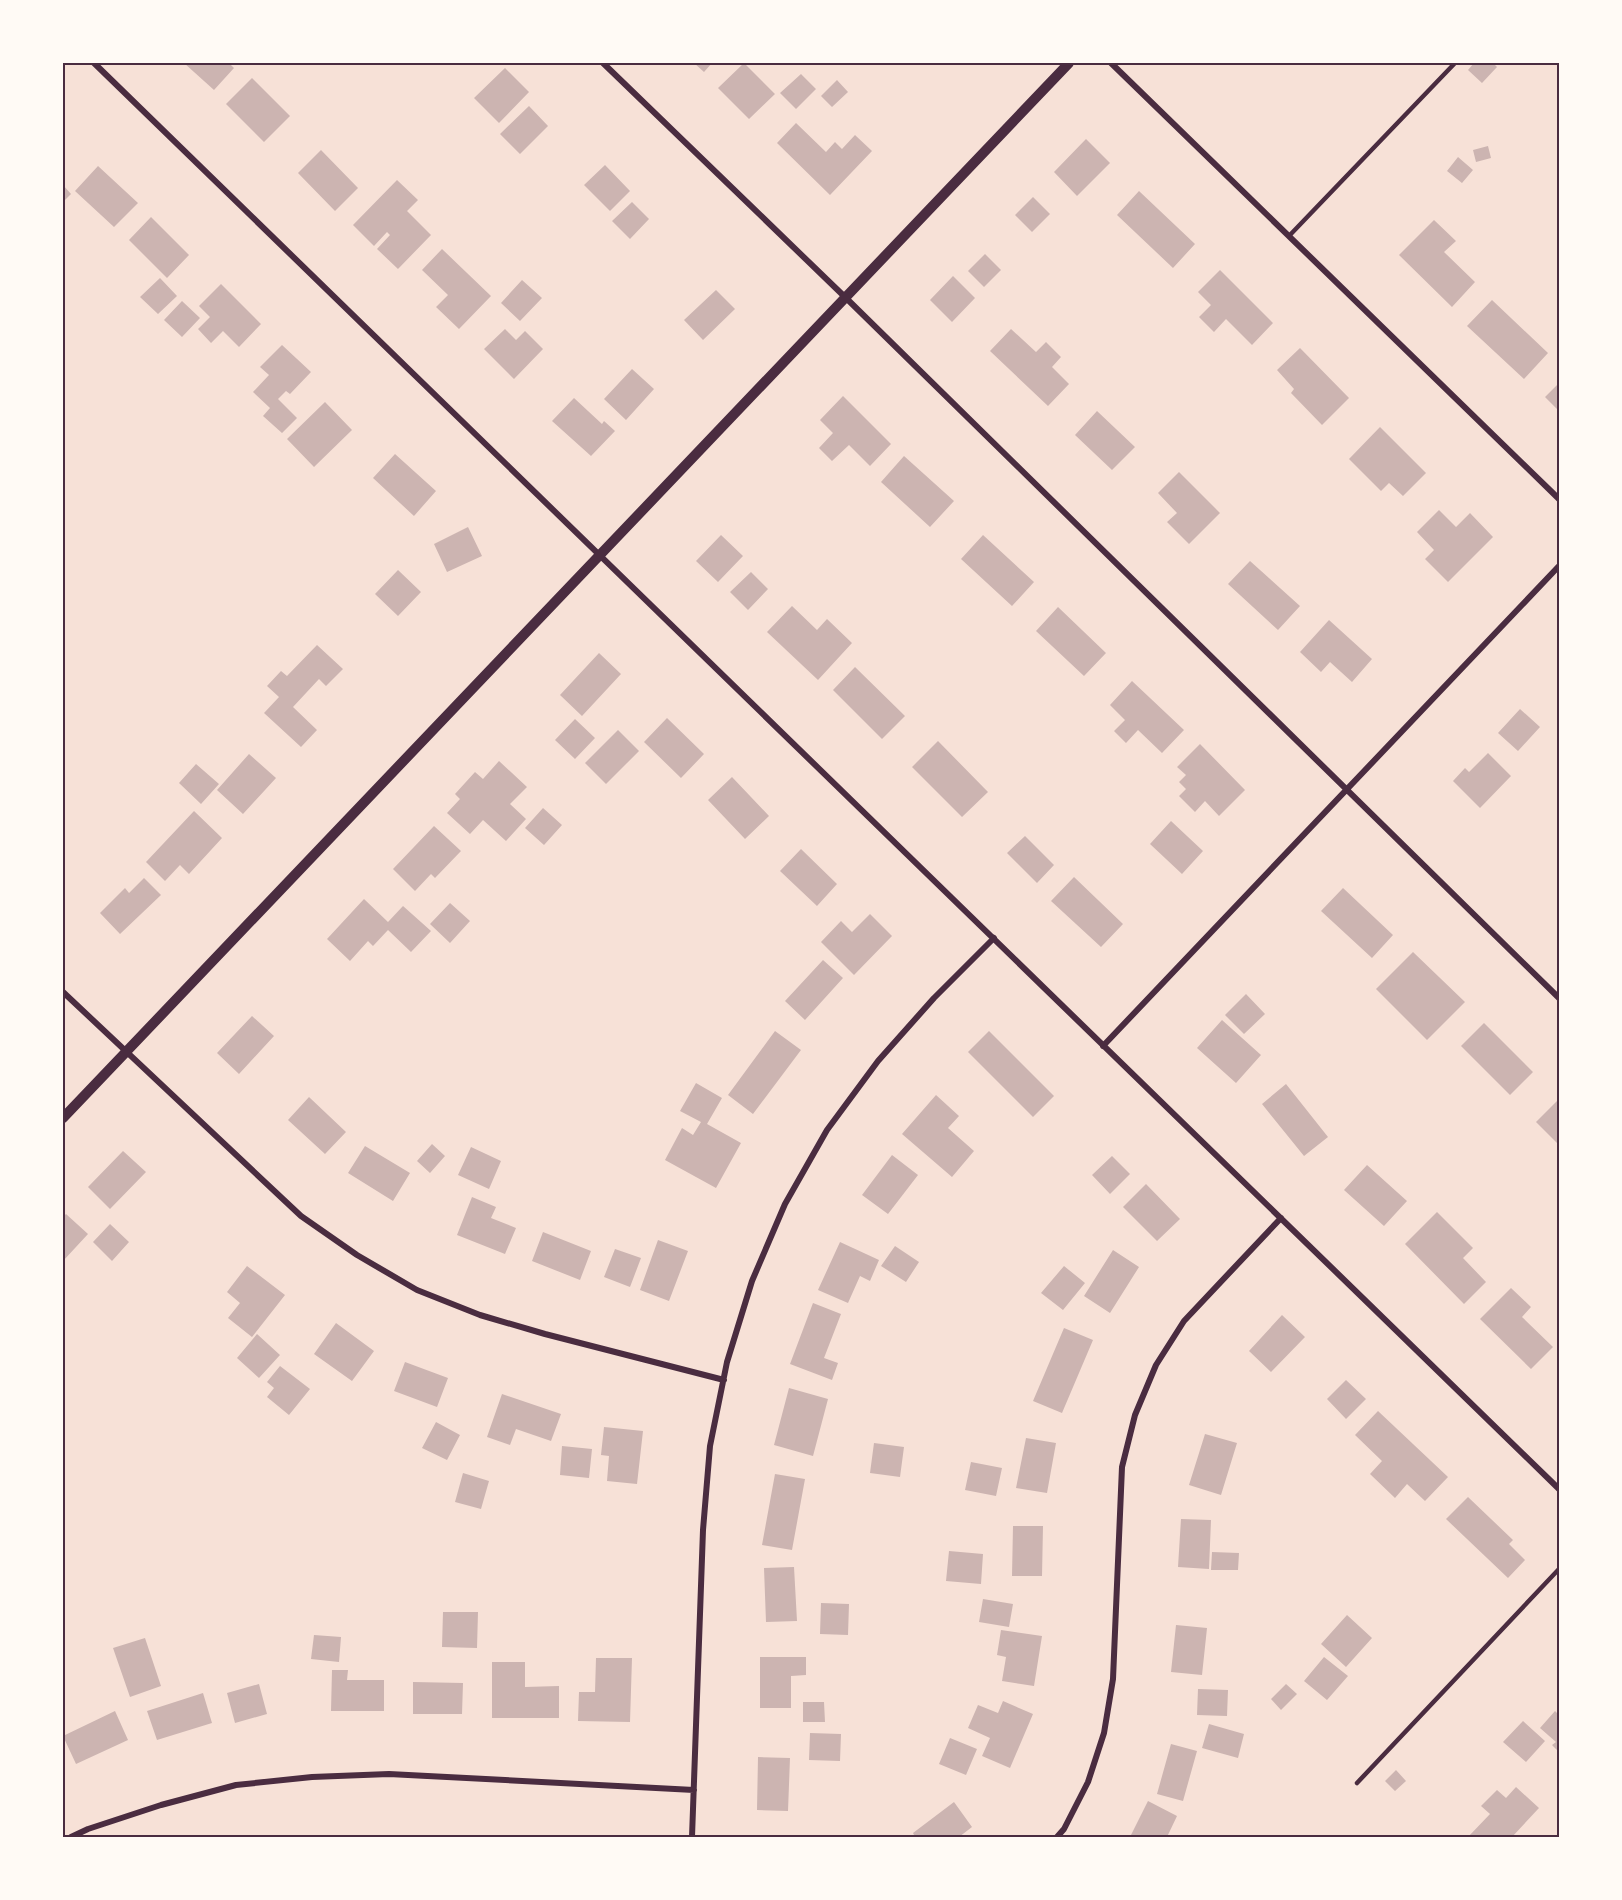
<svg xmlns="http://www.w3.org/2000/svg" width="1622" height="1900" font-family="Literata,serif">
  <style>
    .building { fill: #ccb4b1 }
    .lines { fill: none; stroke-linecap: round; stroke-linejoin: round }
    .service { stroke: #4a2c40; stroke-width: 4.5 }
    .minor { stroke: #4a2c40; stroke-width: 6 }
    .tertiary { stroke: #4a2c40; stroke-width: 10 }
    .neatline { fill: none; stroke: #4a2c40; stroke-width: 2 }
  </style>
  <rect width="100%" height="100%" fill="#f7e1d7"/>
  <path class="building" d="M184,63h45l5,5 -20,22z
    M694,63h18l-8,9z
    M744,63l31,31 -26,25 -31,-31z
    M1474,63h19l4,4 -15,16 -14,-13z
    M505,68l24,24 -30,31 -25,-25z
    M801,74l15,15 -20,20 -16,-16z
    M252,78l38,38 -26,26 -38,-38z
    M837,80l11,12 -16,15 -11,-11z
    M529,106l19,20 -28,28 -20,-20z
    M796,123l30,29 9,-10 7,7 13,-14 17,16 -42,44 -53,-52z
    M1086,139l24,24 -33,33 -23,-24z
    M1488,146l3,12 -15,4 -3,-12z
    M321,150l37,38 -23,23 -37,-38z
    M1458,157l15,13 -11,13 -15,-12z
    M605,165l25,26 -20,20 -26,-26z
    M98,166l40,37 -24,24 -39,-36z
    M397,180l21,20 -11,11 24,24 -33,34 -21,-20 13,-14 -3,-3 -13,14 -21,-21z
    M63,185l8,9 -8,8z
    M1139,191l56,53 -22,24 -56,-53z
    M1033,197l17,17 -18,18 -17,-17z
    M632,202l17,17 -19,20 -18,-18z
    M151,217l38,38 -22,23 -38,-38z
    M1434,220l22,21 -12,11 31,30 -23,25 -53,-52z
    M442,249l49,47 -32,33 -23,-22 12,-12 -26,-25z
    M985,254l16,16 -17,17 -16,-16z
    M1220,270l53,53 -21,22 -26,-26 -12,13 -15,-15 12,-12 -13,-13z
    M953,276l22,22 -23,24 -22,-22z
    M160,278l17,18 -19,18 -18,-17z
    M522,280l20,18 -22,23 -19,-18z
    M221,284l40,40 -22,23 -16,-16 -12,12 -13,-14 12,-12 -11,-11z
    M716,290l19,19 -32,31 -19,-20z
    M1492,300l56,53 -24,26 -57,-53z
    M182,301l18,17 -18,19 -18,-17z
    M505,329l11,11 9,-9 18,18 -29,30 -30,-30z
    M1011,329l25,23 10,-10 15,15 -9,10 17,17 -21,22 -58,-55z
    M282,345l29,27 -21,22 -4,-3 -8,8 19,19 -15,15 -19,-17 7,-8 -17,-16 16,-17 -9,-8z
    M1300,348l49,50 -27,27 -31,-32 3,-4 -17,-19z
    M632,369l22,20 -28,31 -22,-21z
    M1559,383v28l-14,-14z
    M843,396l48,48 -21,22 -21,-21 -17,16 -13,-13 14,-15 -13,-13z
    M574,398l28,26 2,-3 11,10 -24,25 -39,-35z
    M325,402l27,28 -38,37 -27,-28z
    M1097,411l38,36 -23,23 -37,-35z
    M1380,427l46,46 -23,23 -14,-13 -8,8 -32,-32z
    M395,454l41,37 -22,25 -41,-38z
    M904,456l50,45 -24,26 -49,-45z
    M1179,472l41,41 -31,31 -22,-22 10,-9 -19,-20z
    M1439,510l17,17 14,-14 23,24 -45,45 -23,-23 9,-9 -17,-18z
    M468,527l14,29 -35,16 -13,-28z
    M721,535l22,21 -25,26 -22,-21z
    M983,535l51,47 -22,24 -51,-47z
    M1250,561l50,45 -22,24 -50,-46z
    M398,570l23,22 -23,24 -23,-22z
    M751,572l17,17 -20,21 -18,-18z
    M792,606l25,24 10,-11 25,24 -34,37 -51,-48z
    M1058,607l48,46 -22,23 -48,-45z
    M1329,620l43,39 -20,23 -22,-20 -9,10 -21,-20z
    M317,645l26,24 -17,17 -7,-7 -26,28 24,23 -16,17 -37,-34 15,-16 -12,-11 14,-15 6,5z
    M599,653l22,21 -39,42 -22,-21z
    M855,667l50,49 -23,23 -49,-49z
    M1132,681l52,49 -22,23 -24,-23 -12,13 -12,-12 11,-11 -15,-15z
    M1520,709l20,18 -22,24 -20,-18z
    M667,718l37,36 -23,24 -37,-36z
    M575,719l20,19 -20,21 -20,-19z
    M618,730l21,21 -33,33 -21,-21z
    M938,741l50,51 -26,25 -50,-50z
    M1200,744l45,46 -26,26 -14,-15 -10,11 -16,-16 7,-7 -7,-7 7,-7 -9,-8z
    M1488,753l23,23 -31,32 -27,-27 12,-13 4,4z
    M249,754l27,24 -33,36 -26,-24z
    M499,761l28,26 -17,17 16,15 -20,22 -23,-21 -13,14 -23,-21 13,-14 -5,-5 20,-22 8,7z
    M196,764l23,20 -18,20 -22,-21z
    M732,777l37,39 -24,23 -37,-39z
    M543,808l19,17 -18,20 -19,-17z
    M194,811l28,27 -33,36 -9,-9 -15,16 -19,-19z
    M1171,821l32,30 -21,23 -32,-30z
    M434,826l27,25 -26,27 -4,-4 -16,17 -22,-22z
    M1025,836l29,29 -17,18 -30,-30z
    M801,849l36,35 -20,22 -37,-35z
    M1074,877l49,47 -22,23 -50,-46z
    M144,878l17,17 -41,39 -20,-21 25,-25 4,5z
    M1343,888l50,47 -21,23 -51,-47z
    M364,899l24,23 15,-16 28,25 -20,21 -23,-22 -15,16 -5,-5 -18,20 -23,-22z
    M450,903l20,18 -20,22 -20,-19z
    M870,914l22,22 -38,39 -33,-33 20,-21 11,11z
    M1413,952l52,50 -38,38 -51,-51z
    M823,960l20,18 -38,42 -20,-19z
    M1246,994l19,20 -21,20 -19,-19z
    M252,1016l22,20 -35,38 -22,-21z
    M1222,1020l39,35 -25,28 -39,-35z
    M1484,1023l49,49 -23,23 -49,-49z
    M775,1031l26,19 -48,64 -25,-19z
    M989,1031l65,65 -21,21 -65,-65z
    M696,1083l26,15 -15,26 34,19 -25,45 -51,-28 17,-32 11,7 8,-13 -21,-11z
    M1286,1084l42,53 -24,19 -42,-52z
    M936,1095l23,21 -11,12 26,23 -22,26 -50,-43z
    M309,1097l37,35 -21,22 -37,-34z
    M1559,1099v46l-23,-23z
    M432,1144l13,12 -15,17 -13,-12z
    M365,1146l45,27 -17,28 -45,-28z
    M471,1147l30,14 -12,28 -31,-14z
    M123,1151l23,21 -36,37 -22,-22z
    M892,1155l26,20 -30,39 -26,-19z
    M1112,1156l18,18 -20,20 -18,-19z
    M1367,1165l40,36 -23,25 -40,-36z
    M1146,1184l34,35 -23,22 -34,-34z
    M472,1197l24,10 -5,11 25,10 -11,26 -48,-19z
    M1437,1212l36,36 -10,10 23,24 -22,22 -59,-60z
    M66,1214l22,20 -25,27v-44z
    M110,1224l19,18 -17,19 -19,-19z
    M543,1232l48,19 -11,29 -48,-19z
    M658,1240l30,11 -19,50 -29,-11z
    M840,1242l39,18 -9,21 -10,-5 -12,27 -30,-13z
    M895,1246l24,16 -13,20 -25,-16z
    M615,1249l26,9 -11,29 -26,-10z
    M1113,1250l26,17 -29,46 -26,-17z
    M247,1266l38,29 -33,42 -24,-19 12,-15 -13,-11z
    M1064,1266l21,17 -22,27 -22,-17z
    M1511,1288l20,19 -9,10 31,30 -22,22 -51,-50z
    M813,1303l28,11 -17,44 14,5 -6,17 -42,-16z
    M1282,1315l23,22 -34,35 -22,-21z
    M336,1323l38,28 -22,30 -38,-27z
    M1064,1328l29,12 -31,73 -29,-12z
    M257,1334l23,21 -21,23 -22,-20z
    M405,1362l43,16 -11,29 -43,-16z
    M280,1366l30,23 -21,26 -22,-18 7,-9 -7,-6z
    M1346,1380l20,19 -20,20 -19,-20z
    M789,1388l39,11 -15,57 -39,-11z
    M502,1394l59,20 -10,27 -35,-12 -6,16 -23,-8z
    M1378,1411l70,66 -23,24 -18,-17 -12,14 -25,-24 12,-13 -27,-26z
    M436,1422l24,13 -13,25 -25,-12z
    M604,1427l39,4 -6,53 -30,-3 2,-25 -8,-1z
    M1205,1434l32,9 -16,52 -32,-10z
    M1026,1438l30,5 -9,50 -31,-5z
    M874,1443l30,4 -4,30 -30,-4z
    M562,1446l30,3 -3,29 -29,-3z
    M971,1462l31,6 -6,28 -31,-6z
    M463,1473l26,8 -8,28 -26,-7z
    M775,1474l30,5 -13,71 -30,-5z
    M1468,1497l45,43 -4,4 16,16 -17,18 -62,-59z
    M1181,1519l30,1 -2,49 -31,-2z
    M1013,1526h30l-1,50h-30z
    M949,1551l34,3 -2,30 -35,-3z
    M1212,1552l27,1 -1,17h-27z
    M794,1567l3,54 -31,1 -2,-54z
    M983,1599l30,5 -4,23 -30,-5z
    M821,1603l28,1 -1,31 -28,-1z
    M443,1612h35l-1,36 -35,-1z
    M1347,1615l25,23 -26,29 -25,-23z
    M1176,1625l31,3 -5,47 -31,-3z
    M1001,1630l41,6 -8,50 -32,-5 4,-24 -9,-2z
    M314,1635l27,2 -2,25 -28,-3z
    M145,1638l16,48 -31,11 -17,-49z
    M760,1657h46v18l-15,1v32h-31z
    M1324,1657l24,19 -21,24 -23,-19z
    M596,1658h36l-2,64 -52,-1 1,-29h16z
    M492,1662h33v25l34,-1v32h-67z
    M332,1670h16l-1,10h37v31h-53z
    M413,1682l50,1 -1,31h-49z
    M259,1684l8,30 -32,9 -8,-30z
    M1286,1684l11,10 -16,16 -10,-11z
    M1198,1689l30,1 -1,26 -30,-1z
    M203,1693l9,30 -55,17 -10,-29z
    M1003,1701l30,13 -23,54 -28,-12 8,-18 -22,-10 10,-23 20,8z
    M803,1702h21l1,20h-22z
    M115,1711l13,29 -52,24 -13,-28z
    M1555,1711l4,4v37l-7,-7 4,-3 -16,-14z
    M1523,1721l22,20 -19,21 -23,-20z
    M1209,1724l35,10 -6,24 -36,-10z
    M810,1733l31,1 -1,27 -31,-1z
    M950,1738l27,11 -11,26 -27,-11z
    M1171,1744l26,7 -14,50 -26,-7z
    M758,1757l32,1 -2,53 -31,-1z
    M1396,1770l10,11 -11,10 -10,-10z
    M1516,1787l23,21 -27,29h-44l22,-23 -9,-8 16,-16 9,8z
    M1148,1801l29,15 -10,21h-37z
    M954,1802l18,25 -13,10h-44l-2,-4z"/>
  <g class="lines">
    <path class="service" d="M1289,236l166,-173
      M1357,1783l202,-214"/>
    <path class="minor" d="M94,63l1465,1426
      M603,63l243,235 713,700
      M1111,63l448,436
      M63,992l238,224 56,39 60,35 63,25 65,19 179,46
      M1103,1046l456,-480
      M71,1837l17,-8 73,-24 75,-20 76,-8 77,-3 305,16
      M692,1837l11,-307 7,-84 17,-84 25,-81 33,-77 42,-74 51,-69 56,-63 60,-60
      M1057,1837l7,-8 24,-47 16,-49 9,-54 9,-212 13,-52 21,-50 28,-44 97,-103"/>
    <path class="tertiary" d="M63,1118l1006,-1055"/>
  </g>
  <rect width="1622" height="1900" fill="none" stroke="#fffaf5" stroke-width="129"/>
  <rect x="64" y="64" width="1494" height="1772" class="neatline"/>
</svg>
